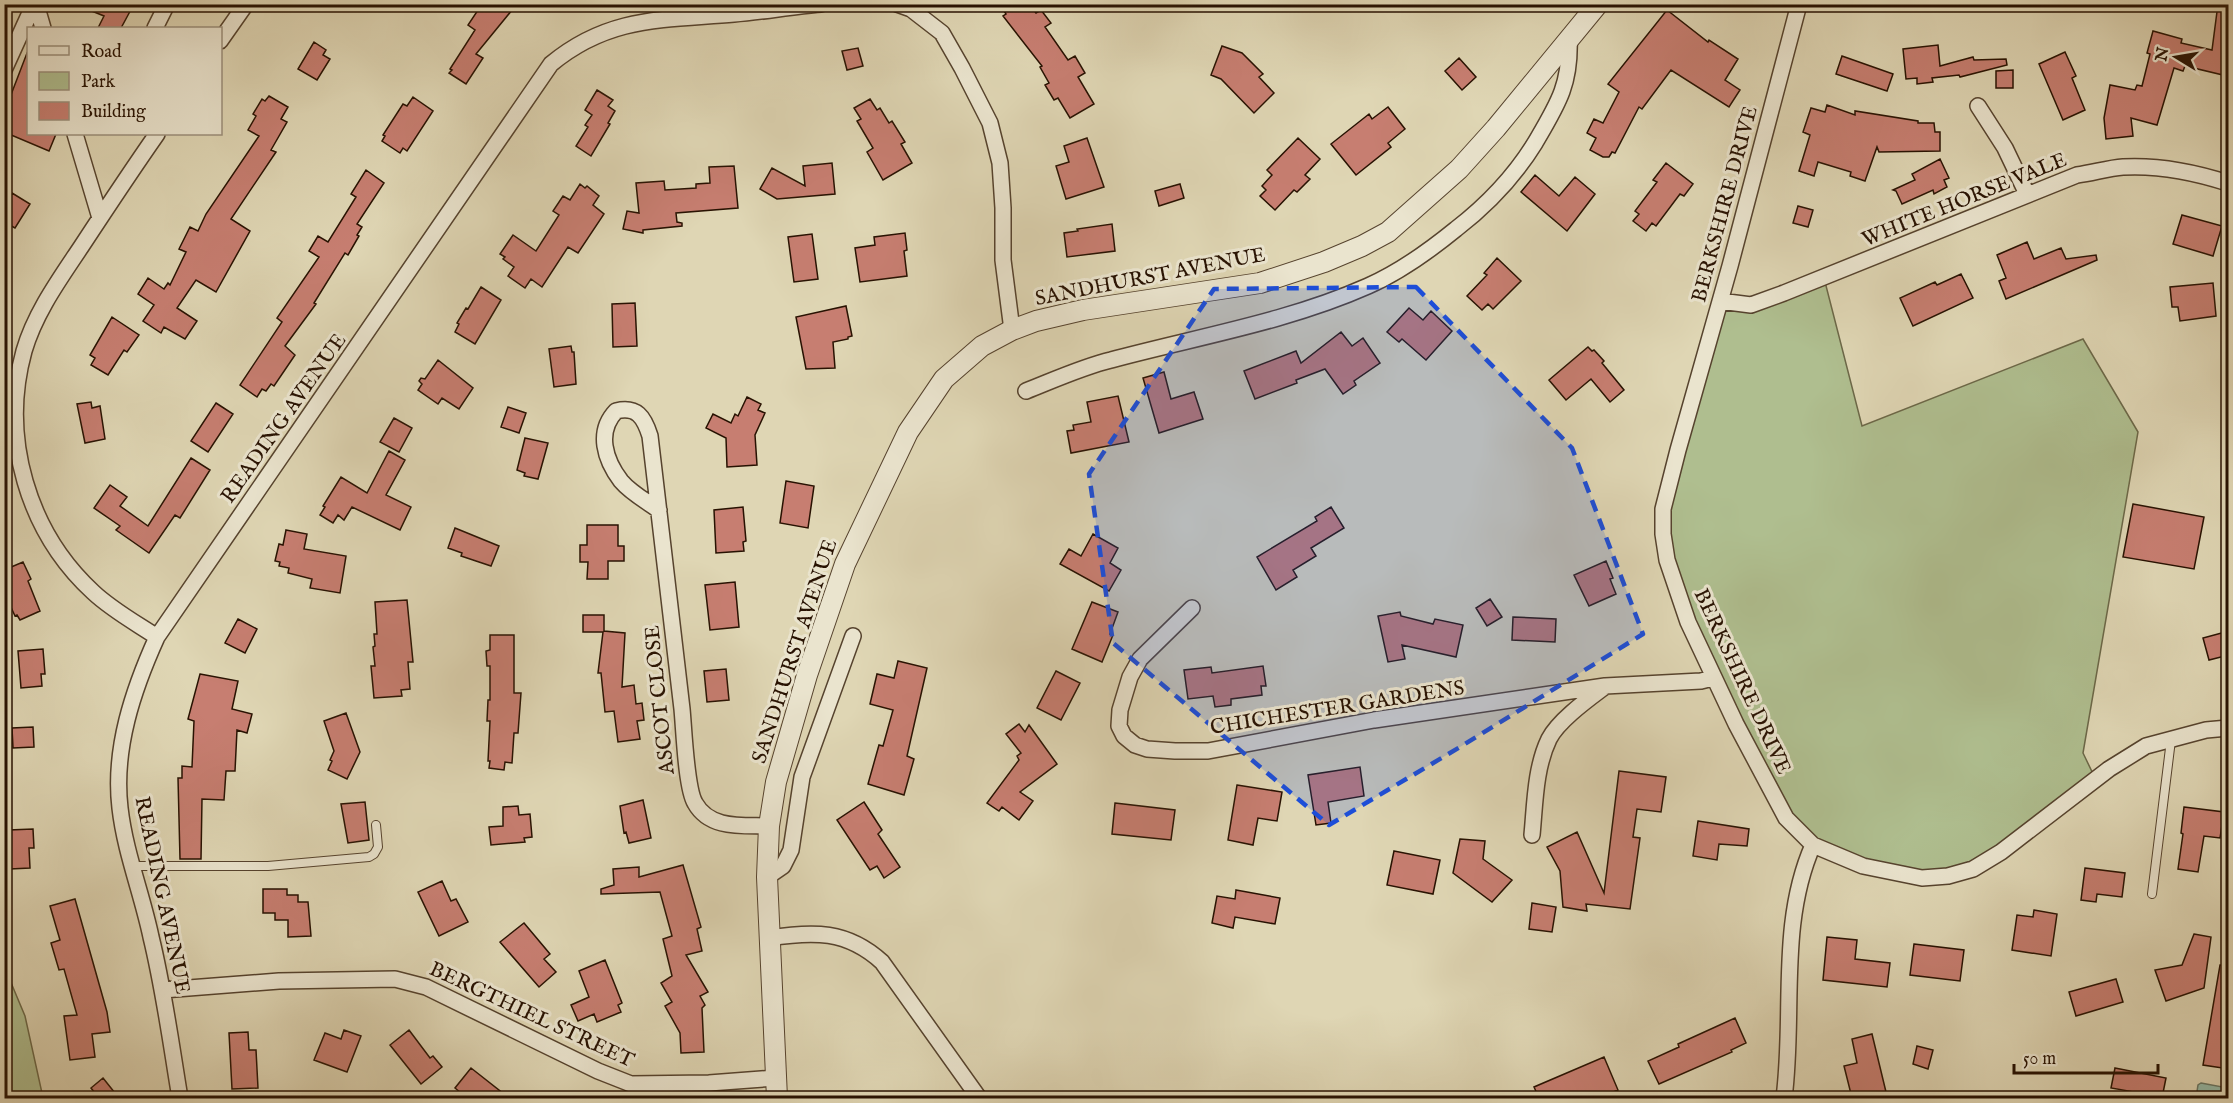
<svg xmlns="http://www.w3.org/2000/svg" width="2233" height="1103" font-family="'IM FELL English',serif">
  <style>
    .green { fill: #afbe8f; stroke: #6c6848; stroke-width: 1.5 }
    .water { fill: #95baa7; stroke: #697765; stroke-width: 1.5 }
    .building { fill: #c77e71; stroke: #281202; stroke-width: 1.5 }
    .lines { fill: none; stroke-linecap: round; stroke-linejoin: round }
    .service-casing { stroke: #56432e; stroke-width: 10 }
    .minor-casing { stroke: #56432e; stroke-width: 18 }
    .tertiary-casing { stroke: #56432e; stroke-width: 22 }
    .service { stroke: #eae4ce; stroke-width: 8 }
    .minor { stroke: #eae4ce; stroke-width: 15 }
    .tertiary { stroke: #eae4ce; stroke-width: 20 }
    .marked { fill: #1d4ed8; fill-opacity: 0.2; stroke: #1d4ed8; stroke-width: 4.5; stroke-dasharray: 12 8; stroke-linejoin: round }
    .labels { text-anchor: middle; stroke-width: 6; stroke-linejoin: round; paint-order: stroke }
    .street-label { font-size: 21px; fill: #281202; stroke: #eae4ce }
  </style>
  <rect width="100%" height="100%" fill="#dfd6b4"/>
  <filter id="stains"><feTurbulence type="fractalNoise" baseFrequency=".00333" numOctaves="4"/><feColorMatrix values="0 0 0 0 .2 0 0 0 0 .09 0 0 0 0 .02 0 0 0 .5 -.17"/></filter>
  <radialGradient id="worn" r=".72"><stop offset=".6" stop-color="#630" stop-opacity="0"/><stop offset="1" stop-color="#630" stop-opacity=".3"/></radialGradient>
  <path class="green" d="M1824,278l38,148 221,-87 55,93 -55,321 13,27 -91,71 -81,28 -110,-33 -27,-27 -50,-92 -75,-190 57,-235 17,4z
    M4,966l21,50 17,77 -13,5h-24z"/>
  <path class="water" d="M2201,1083l27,5v10h-32l2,-13z"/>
  <path class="building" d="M134,4l-13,24h-23l6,-12 -27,-11z
    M482,4h35l-41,50 7,4 -17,26 -17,-11 3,-3 -2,-1 25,-39 -7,-5z
    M1000,4h29l7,9 5,-3 10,13 -6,4 23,33 7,-4 10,17 -7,4 16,27 -24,14 -12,-20 -4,2 -9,-15 4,-2 -9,-16 2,-1 -39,-50 3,-2z
    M2218,4h11v43l-6,28 -38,-9 -2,5 -9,-3 -17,57 -26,-7 2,18 -27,3 -2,-21 6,-33 25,5 2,-5 5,1 8,-32 -3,-1 6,-22 29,8 -1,4 31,7z
    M1667,10l41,32 1,-2 29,19 -13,21 15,10 -11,17 -58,-37 -29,39 -3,-2 -24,46 -3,-1 -3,5h-6l-13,-7 6,-12 -9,-5 7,-14 9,4 16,-31 -11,-8z
    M314,42l12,8 -3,5 7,4 -13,21 -19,-11z
    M1938,45l2,21 33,-9 1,3 32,-1 1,6 -47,12 -1,-2 -27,3 1,4 -16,2v-6l-11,1 -3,-30z
    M1222,46l20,7 21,21 -4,3 15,16 -20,20 -33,-34 -10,-4z
    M858,48l5,18 -16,4 -5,-19z
    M2065,52l11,24 -4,2 13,32 -22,10 -24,-56z
    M27,53l1,1v80h28l-7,17 -45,-19v-19z
    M1842,56l51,18 -6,17 -51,-17z
    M1459,58l17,19 -14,13 -17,-19z
    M2013,70v18h-17v-17z
    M597,90l16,10 -5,6 7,5 -7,12 2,1 -19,32 -15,-10 12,-19 -3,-2 7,-10 -7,-5z
    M269,96l19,11 -7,12 6,3 -16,28 5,2 -45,67 19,12 -34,61 -20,-12 -19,28 20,13 -12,18 -21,-12 -3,6 -18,-12 11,-16 -16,-11 10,-16 16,11 4,-6 2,2 16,-33 -7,-3 11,-22 8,4 8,-17 53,-78 -11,-6 8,-14 -3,-2 9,-15 3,2z
    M413,97l20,14 -26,40 -4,-3 -3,5 -18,-12 3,-5 -2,-1 20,-31 4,2z
    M870,99l7,11 3,-2 9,15 3,-2 13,21 -4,2 11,19 -29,17 -16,-28 6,-4 -16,-27 4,-2 -7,-11z
    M1827,105l28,10v-4l63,10v2h16l1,9h5v19l-61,1 -2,-5 -12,34 -15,-5 1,-4 -33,-10 -4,14 -15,-5 11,-36 -7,-3 8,-24 14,4z
    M1388,107l17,22 -17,14 3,4 -35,28 -25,-31 38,-30 3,5z
    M1087,138l17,49 -38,12 -10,-33 13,-4 -5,-16z
    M1298,138l22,21 -15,16 5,4 -13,13 -3,-2 -19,20 -15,-14 6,-6 -4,-4 10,-11 -5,-5z
    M1940,159l9,19 -5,2 3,7 -13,7 -1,-4 -31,14 -6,-13 -3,-1 22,-10 -3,-6z
    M832,163l3,31 -58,5 -17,-10 12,-21 33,18 -2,-20z
    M1666,163l27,21 -9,12 -4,-2 -24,32 -4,-3 -6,8 -13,-10 6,-7 -4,-3 22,-29 -4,-2z
    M734,166l4,42 -62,5 1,9 5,1v3l-39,4v3l-20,-4 4,-18 12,2 -3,-30 28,-2 1,9 31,-2v-4l14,-1 -1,-16z
    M366,170l18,13 -27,41 5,3 -5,8 2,1 -11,19 -3,-2 -31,50 2,1 -31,42 10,9 -21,31 -3,-2 -5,7 -4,-2 -5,8 -17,-12 42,-63 -5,-4 42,-61 -10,-6 9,-15 10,6 28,-45 -5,-3z
    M1535,175l24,21 16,-19 20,17 -28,37 -46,-39z
    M580,184l5,4 2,-2 12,10 -6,9 11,9 -26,39 -10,-6 -26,40 -11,-8 -6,9 -17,-12 6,-9 -11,-8 2,-2 -5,-3 13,-19 23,16 23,-36 -6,-4 10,-15 7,4z
    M1180,184l4,14 -25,8 -4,-15z
    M12,193l18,11 -15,24 -11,-6v-17z
    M1798,206l15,4 -5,17 -15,-4z
    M2182,215l40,11 -9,30 -40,-12z
    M1112,224l3,27 -48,6 -3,-24 14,-2 -1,-2z
    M905,233l2,17 -3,1 3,25 -47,6 -5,-34 20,-3 -1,-8z
    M812,234l6,45 -24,3 -6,-45z
    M2027,242l7,17 27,-11 5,11 30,-4 1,5 -91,39 -7,-18 7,-3 -9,-23z
    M1497,258l24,23 -28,28 -5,-5 -6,6 -15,-14 20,-21 -3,-2z
    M1961,274l12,24 -60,28 -13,-28 35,-16 2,3z
    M2213,283l3,33 -36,5 -2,-14h-6l-2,-20z
    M481,287l20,13 -26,44 -20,-12 4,-8 -2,-1 9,-15 2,1z
    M635,303l2,43 -24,1 -1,-43z
    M846,306l6,30 -4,1v2l-15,3 2,26 -29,1 -10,-52z
    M1409,308l14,12 8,-9 21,20 -26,29 -24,-21 -3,3 -12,-10z
    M112,317l27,18 -12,17 -3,-2 -16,25 -17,-10 4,-7 -5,-3z
    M1341,332l11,14 11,-8 17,25 -26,18 2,4 -13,9 -18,-25 -29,11 1,3 -42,16 -11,-28 52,-20 5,12z
    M571,346l1,6h2l2,32 -22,3 -5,-38z
    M1588,347l4,4 2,-1 10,11 -2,2 22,27 -14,12 -19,-23 -25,21 -17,-20z
    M438,360l35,28 -14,21 -17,-11 -4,6 -20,-14 4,-6 -3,-3 2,-3 4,1z
    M1164,372l7,27 23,-7 9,27 -44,14 -16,-55z
    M1118,396l11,46 -58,11 -4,-22 7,-1 -1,-5 18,-3 -4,-20z
    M747,397l14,7 -3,6 7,3 -10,22 2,30 -30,2 -1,-29 -20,-10 7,-14 18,9 4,-9 3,2z
    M91,402l1,6 8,-2 5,33 -20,4 -8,-39z
    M216,403l17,11 -25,38 -17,-11z
    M508,407l18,6 -7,20 -18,-6z
    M394,418l18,10 -13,24 -19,-10z
    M525,438l23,5 -10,36 -14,-3 1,-3 -8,-3z
    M389,451l16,9 -19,35 25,12 -11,23 -48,-23 -8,13 -6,-5 -5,8 -13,-8 5,-8 -2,-1 18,-29 26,16z
    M191,458l19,12 -30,48 -5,-3 -26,38 -33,-23 4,-4 -26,-18 16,-23 17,12 -7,9 28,20z
    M786,481l28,5 -6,42 -28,-5z
    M2133,504l71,13 -10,52 -71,-12z
    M743,507l3,34 -3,1 1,9 -28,2 -2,-43z
    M1331,507l13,21 -33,20 5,8 -23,14 4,7 -21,13 -19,-33 60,-36 -2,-4z
    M587,525h31v21h6v15h-16v18h-21l1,-17h-8v-17h7z
    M455,528l44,18 -8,20 -30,-10 1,-3 -14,-5z
    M286,530l21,4 -3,15 42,7 -6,37 -30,-5 2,-9 -24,-6 1,-5 -10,-2 1,-4 -5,-1 4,-17 4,1z
    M1093,534l25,14 -8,15 11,7 -12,21 -49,-27 9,-15 12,7z
    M1606,561l7,17 -3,1 6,15 -27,12 -15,-31z
    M23,562l8,17 -3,2 12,30 -20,9 -3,-5 -2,1 -11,-24v-22z
    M735,582l4,45 -29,3 -5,-45z
    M1490,599l12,18 -15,9 -11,-18z
    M407,600l6,62h-5l2,27 -9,1 1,6 -28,2 -3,-32h4l-2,-19 2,-1 -1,-12h3l-2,-32z
    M1092,602l26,10 -8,22 3,1 -11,27 -30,-13z
    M1400,612l1,4 32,8 2,-5 28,6 -7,32 -54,-12 3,14 -17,3 -10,-46z
    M583,615h21v16l21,2 -3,54 12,-2 2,19 6,-1 2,17 -7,1 3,18 -22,3 -4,-31 -9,1 -4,-39h-3l5,-41h-20z
    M1513,617l43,2 -1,23 -43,-2z
    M238,619l19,10 -12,24 -20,-10z
    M2229,631v24l-20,5 -6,-22z
    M490,635h24v58h7l-3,40h-4l-2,30 -7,-1 -1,8 -15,-2 1,-7h-2l2,-40h-3l1,-21h2v-34h-3l-1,-15 4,-1z
    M43,649l2,25h-4l1,12 -21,2 -3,-37z
    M898,661l29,7 -20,88 7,3 -10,36 -36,-11 11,-39 4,1 10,-36 -23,-6 7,-30 17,4z
    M1263,666l3,20h-5l1,9 -31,4v6l-16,2 -2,-11 -25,3 -4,-29 27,-3 1,6z
    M726,669l3,31 -22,2 -3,-31z
    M1056,671l24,12 -19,37 -24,-12z
    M200,674l38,7 -6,28 20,5 -5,19 -10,-3 -2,41h-9l-2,29 -22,-1 -1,60h-21l-2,-81h4v-12l10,1 2,-46 -6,-2z
    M346,713l14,39 -13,27 -19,-9 4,-9 -2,-1 4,-9 -10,-30z
    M1019,724l6,8 4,-7 28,39 -37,28 13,9 -14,19 -17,-13 -3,4 -12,-8 32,-43 -2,-4 4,-3 -15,-19z
    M33,727l1,20 -21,1 -1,-20z
    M1360,767l4,29 -36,6 3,21 -15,2 -8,-50z
    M1619,771l47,6 -5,35 -24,-3 -4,28 7,1 -10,71 -44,-5 1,7 -24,-4 -3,-36 -13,-24 30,-15 27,61z
    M1237,785l45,7 -5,29 -19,-3 -5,27 -25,-5z
    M643,800l8,38 -22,5 -3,-11 -2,1 -4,-27z
    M365,802l4,38 -21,3 -7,-39z
    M864,802l18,28 -4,4 22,33 -16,11 -7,-12 -7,4 -33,-50z
    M1115,803l60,7 -4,30 -59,-6z
    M518,806l1,9 11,-1 2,23 -8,1 1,4 -34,3 -2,-18 14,-1v-19z
    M2184,807l40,5 -4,26 -16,-2 -6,36 -20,-3 5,-35 -2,-1z
    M1698,821l51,8 -2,17 -28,-2 -2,16 -24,-4z
    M33,829l1,19h-5l1,20 -20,1 -1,-39z
    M1460,839l25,2 -2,18 29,21 -20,22 -39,-29z
    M1394,851l46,9 -7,34 -46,-9z
    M683,865l18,62 -4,2 5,22 -16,4 22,37 -8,4 5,9 -3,3 2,44 -23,1 -1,-20 -15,-27 7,-4 -11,-19 11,-7 -9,-37 9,-3 -12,-44 -59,2v-5l13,-4 -1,-16 26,-2v10z
    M2085,868l40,5 -3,24 -25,-3 -1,8 -15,-2z
    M442,881l9,20 5,-2 12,23 -29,14 -21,-44z
    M263,889h24v6h11v7h10l3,34 -23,1v-17h-13v-7h-12z
    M1236,890l44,8 -5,26 -40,-7 -2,11 -21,-5 5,-27 18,3z
    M75,899l32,113 3,20 -18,2 3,23 -25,3 -6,-44 13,-1 -13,-46 -5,1 -8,-27 9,-3 -10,-34z
    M1532,903l24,4 -4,25 -23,-3z
    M2034,910l23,4 -6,42 -39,-6 5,-35 16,2z
    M524,923l26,31 -6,5 12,13 -17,15 -39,-45z
    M2194,934l17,3 -7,51 -38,13 -11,-31 27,-5z
    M1827,937l30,3 -2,19 35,4 -3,24 -64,-7z
    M1914,944l50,6 -4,31 -50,-6z
    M605,960l17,43 -4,2 3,7 -24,10 -3,-8 -16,7 -7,-16 18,-8 -10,-26z
    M2220,965l9,1v103l-26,-4z
    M2116,979l7,23 -47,14 -7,-24z
    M1735,1018l11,25 -15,7 1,2 -73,32 -11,-23 31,-14 -1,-3z
    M344,1030l17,6 -14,36 -33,-12 11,-27 16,6z
    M409,1030l21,28 3,-2 9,11 -21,17 -31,-39z
    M248,1032l1,18h7l2,38 -26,1 -3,-56z
    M1872,1034l14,58 -34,6 -8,-32 13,-3 -5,-24z
    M1917,1046l16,4 -5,19 -15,-5z
    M1604,1057l14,33 -19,8h-60l-5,-11z
    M471,1068l38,30h-42l-12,-10z
    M2115,1068l51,10 -4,20h-23l1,-5 -29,-5z
    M103,1078l16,20h-20l-8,-10z"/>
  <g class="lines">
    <defs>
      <path id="service" d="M133,866h135l101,-9 5,-3 4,-7 -2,-22
        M2152,894l19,-154"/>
      <path id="minor" d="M36,4l7,24
        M897,4l14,5 31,24 20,35 28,55 10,40 3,45v52l9,70
        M1799,4l-69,262 -52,184 -15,59v25l4,26 21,62 48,102 50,94 27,27 50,21 59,12 26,-2 25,-7 28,-17 108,-83 37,-23 60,-16 22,-2
        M155,28l12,-24
        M220,41l26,-37
        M4,70l30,-66
        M1978,106l27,42 22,46
        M75,134l25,84
        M157,134c-26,37 -51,75 -76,113 -22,33 -46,66 -57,104 -24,87 4,181 69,241 19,18 43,31 64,45
        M1720,301l31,4 33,-12 293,-118c16,-2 31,-7 46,-8 36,-2 71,5 105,16
        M1026,391c28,-11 56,-24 85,-31 85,-23 176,-38 257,-74 32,-14 61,-35 88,-57 31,-24 58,-52 79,-86 23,-39 36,-59 34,-105
        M659,510c-13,-9 -28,-17 -38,-29 -16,-21 -25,-49 -5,-70 21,-5 28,6 34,25 11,91 22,182 32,273 2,20 4,79 13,94 15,27 48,22 74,23
        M1192,608l-52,51 -10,18 -10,33 -1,16 5,10 11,9 12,4 28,2h33l166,-31 231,-34 96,-5 12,-3
        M1532,835c3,-31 3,-67 17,-96 9,-18 38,-39 54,-51
        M767,877l16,-11 8,-16 11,-73 51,-141
        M769,938c44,-7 78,-8 113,24l97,136
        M163,990l116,-9 116,-2 31,8 172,84 33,13 78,-1 67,-5
        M180,1098c-9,-54 -16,-108 -29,-161 -9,-43 -26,-85 -31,-129 -7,-59 13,-118 37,-171l394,-573c58,-48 112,-44 183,-50 29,-2 58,-8 87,-10
        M1784,1098c11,-84 -6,-174 29,-253"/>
      <path id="tertiary" d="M777,1098l-10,-221 2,-51 7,-44 31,-107 38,-111 63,-132 36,-53 38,-33 30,-16 24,-9 47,-11 177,-27 64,-21 38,-16 26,-14 71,-63 37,-41 102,-124"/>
    </defs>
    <use href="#service" class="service-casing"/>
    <use href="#minor" class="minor-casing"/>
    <use href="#tertiary" class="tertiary-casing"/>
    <use href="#service" class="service"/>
    <use href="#minor" class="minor"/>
    <use href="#tertiary" class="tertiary"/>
  </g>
  <path class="marked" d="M1416,287l156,161 71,186 -183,113 -131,78 -216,-182 -24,-169 125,-185z"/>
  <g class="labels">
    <g class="street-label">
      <text transform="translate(1964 199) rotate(-22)" y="7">WHITE HORSE VALE</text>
      <text transform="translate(1724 204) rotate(-75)" y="7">BERKSHIRE DRIVE</text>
      <text transform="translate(1150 276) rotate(-11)" y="7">SANDHURST AVENUE</text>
      <text transform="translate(283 418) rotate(-55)" y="7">READING AVENUE</text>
      <text transform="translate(794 651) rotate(-72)" y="7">SANDHURST AVENUE</text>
      <text transform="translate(1743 681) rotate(65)" y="7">BERKSHIRE DRIVE</text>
      <text transform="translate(659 700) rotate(-96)" y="7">ASCOT CLOSE</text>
      <text transform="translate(1337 707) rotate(-9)" y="7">CHICHESTER GARDENS</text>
      <text transform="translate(163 895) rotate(78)" y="7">READING AVENUE</text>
      <text transform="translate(532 1014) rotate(25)" y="7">BERGTHIEL STREET</text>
    </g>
  </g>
  <rect width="2233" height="1103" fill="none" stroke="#dfd6b4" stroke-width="24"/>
  <rect x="6" y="6" width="2221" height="1091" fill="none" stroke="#281202" stroke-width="3"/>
  <rect x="12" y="12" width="2209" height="1079" fill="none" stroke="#281202" stroke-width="1.5"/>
  <rect x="27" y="27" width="195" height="108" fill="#eae4ce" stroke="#9c907c" stroke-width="1.5"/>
  <rect x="39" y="46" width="30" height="9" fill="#eae4ce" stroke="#9c907c" stroke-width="1.5"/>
  <text x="81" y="57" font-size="18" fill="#281202">Road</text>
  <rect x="39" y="72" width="30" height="18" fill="#afbe8f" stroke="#9c907c" stroke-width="1.5"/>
  <text x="81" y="87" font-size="18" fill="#281202">Park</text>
  <rect x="39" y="102" width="30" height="18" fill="#c77e71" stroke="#9c907c" stroke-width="1.5"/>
  <text x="81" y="117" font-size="18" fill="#281202">Building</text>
  <g transform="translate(2176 57) rotate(281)" stroke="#eae4ce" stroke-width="4.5" paint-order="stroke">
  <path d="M0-4.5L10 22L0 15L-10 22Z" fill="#281202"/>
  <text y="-9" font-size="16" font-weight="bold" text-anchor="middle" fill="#281202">N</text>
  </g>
  <path d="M2014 1064v9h144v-9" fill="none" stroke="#281202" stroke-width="3"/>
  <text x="2023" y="1064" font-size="18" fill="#281202" stroke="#eae4ce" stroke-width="4.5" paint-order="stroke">50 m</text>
  <rect width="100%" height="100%" filter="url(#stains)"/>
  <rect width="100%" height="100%" fill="url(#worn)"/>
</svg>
